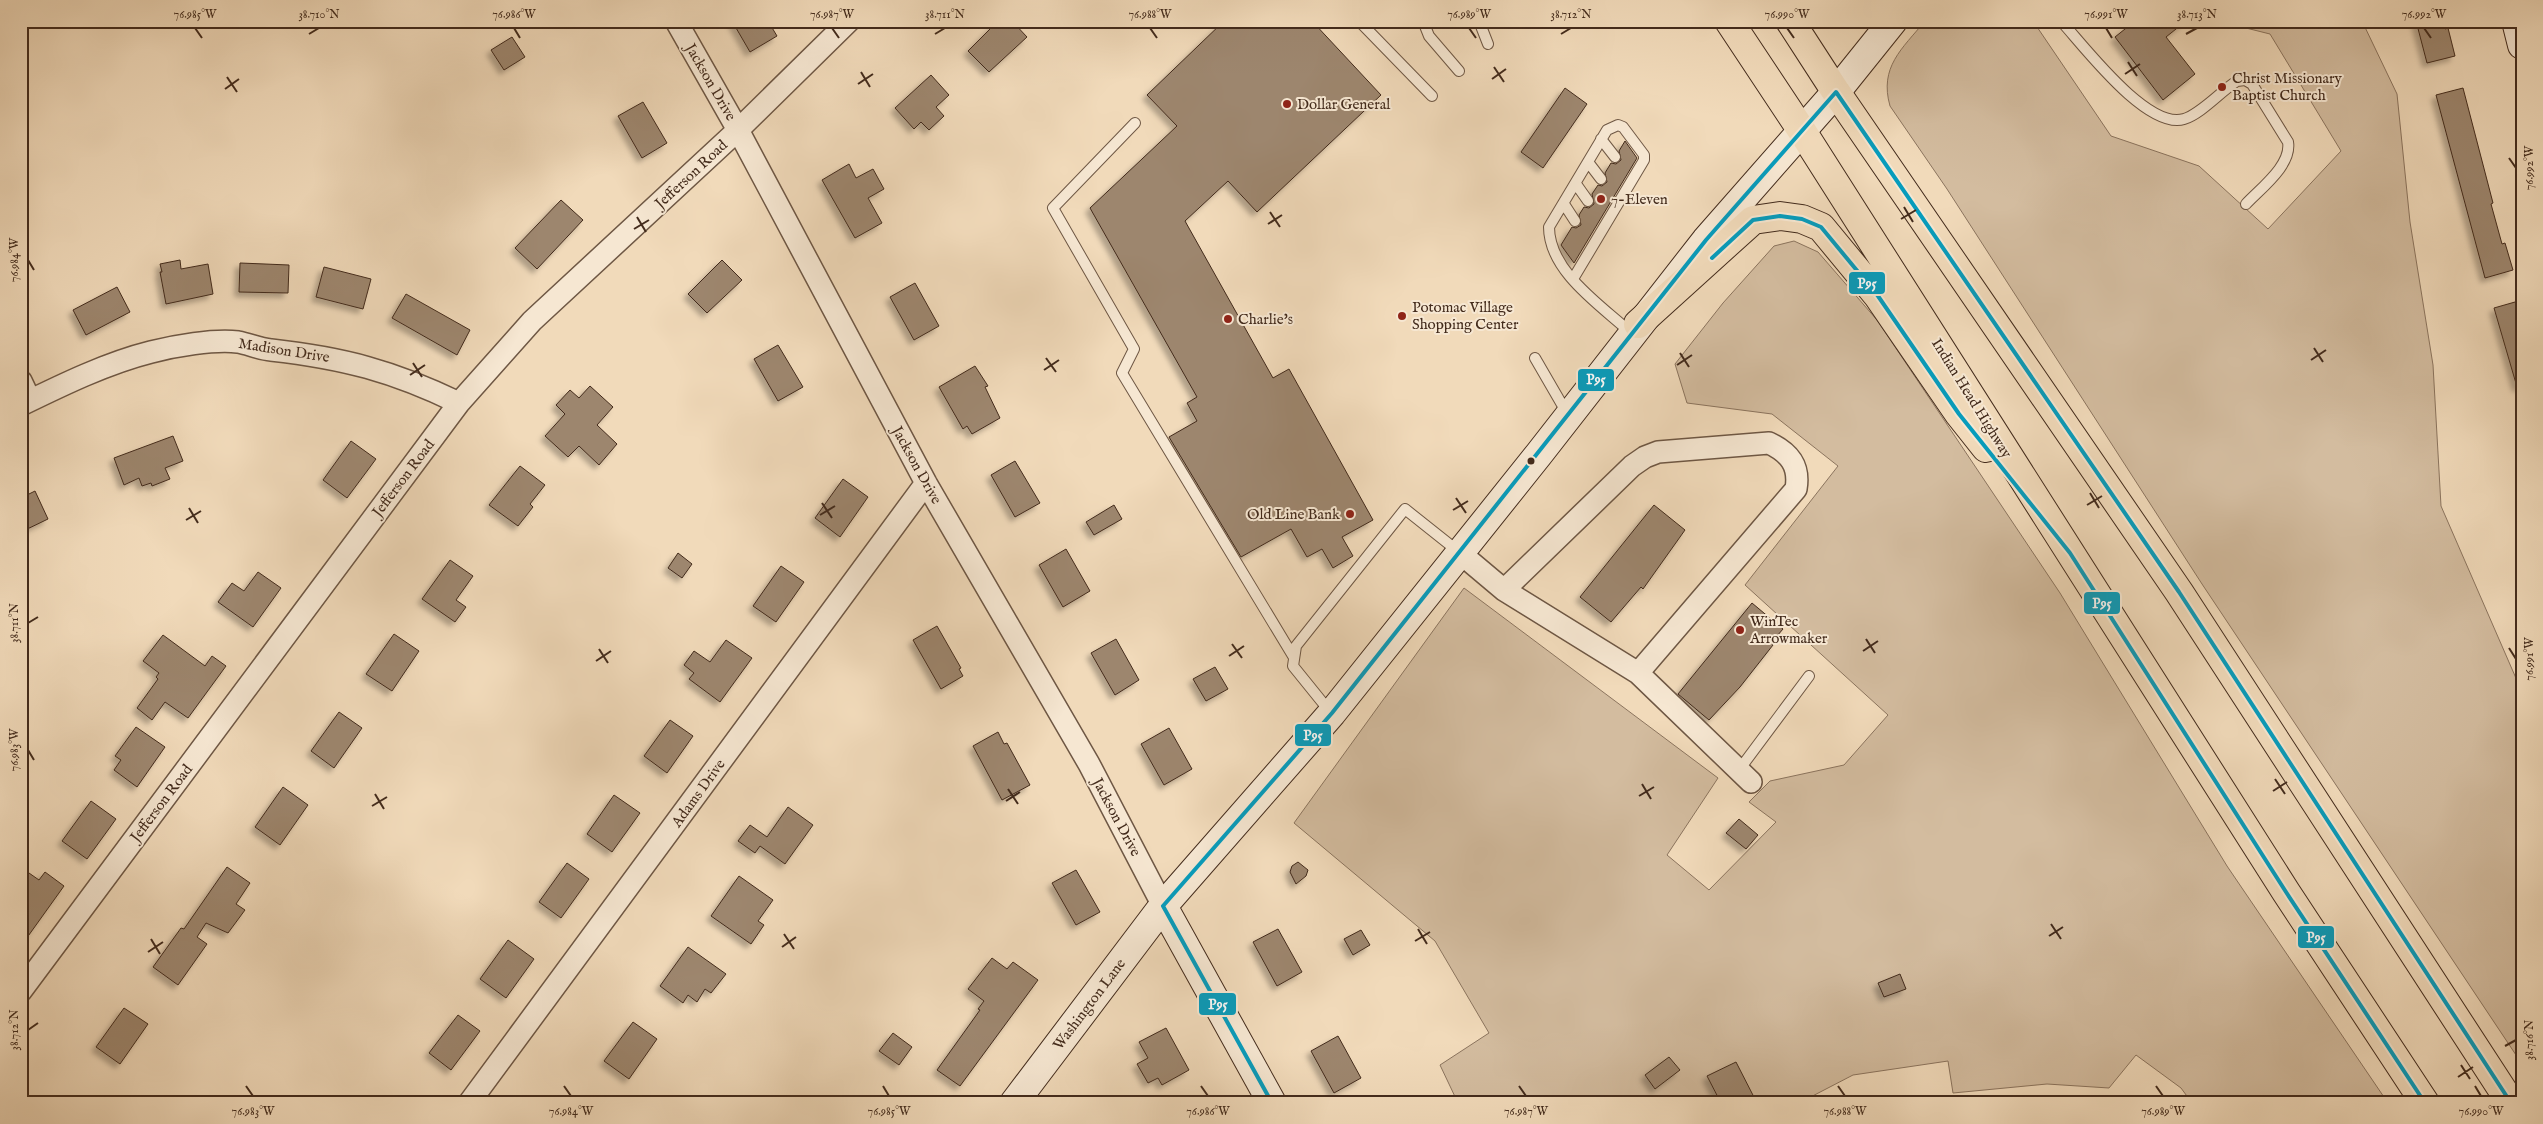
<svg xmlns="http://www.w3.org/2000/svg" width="2543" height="1124" font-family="'IM FELL English',serif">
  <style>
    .green { fill: #d3bc9f; stroke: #8b745e }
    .building { fill: #9d866e; stroke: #432b1c; filter: url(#shadow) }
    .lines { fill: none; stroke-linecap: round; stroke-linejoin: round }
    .lane-casing { stroke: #6e5744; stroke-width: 12 }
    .street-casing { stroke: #6e5744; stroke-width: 24 }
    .secondary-casing { stroke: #432b1c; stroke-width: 30 }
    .highway-casing { stroke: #432b1c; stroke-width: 30 }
    .lane { stroke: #f6e7d2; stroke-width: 10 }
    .street { stroke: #f6e7d2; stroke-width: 21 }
    .secondary { stroke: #f6e7d2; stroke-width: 28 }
    .highway { stroke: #f1daba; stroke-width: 28 }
    .bus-1-casing { stroke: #f6e7d2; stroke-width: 8 }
    .bus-1 { stroke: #079cbc; stroke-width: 4 }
    .ticks { fill: none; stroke: #432b1c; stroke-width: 2 }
    .poi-dot { fill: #8f2418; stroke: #f6e7d2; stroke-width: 2 }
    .bus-dot { fill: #432b1c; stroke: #f6e7d2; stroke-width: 2 }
    .labels { text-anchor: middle; stroke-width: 4; stroke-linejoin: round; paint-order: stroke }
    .poi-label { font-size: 15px; fill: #432b1c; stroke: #f6e7d2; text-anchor: start }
    .street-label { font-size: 15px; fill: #432b1c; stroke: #f6e7d2 }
    .line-badge { stroke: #f6e7d2; stroke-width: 2 }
    .badge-label { font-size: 14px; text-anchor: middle; font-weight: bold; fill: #fff }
    .neatline { fill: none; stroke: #432b1c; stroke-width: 2 }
    .ticks-label { font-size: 12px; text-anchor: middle; fill: #432b1c }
  </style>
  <defs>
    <filter id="shadow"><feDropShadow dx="-4.5" dy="4.5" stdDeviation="2.5" flood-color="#0004"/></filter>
  </defs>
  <rect width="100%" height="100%" fill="#f1daba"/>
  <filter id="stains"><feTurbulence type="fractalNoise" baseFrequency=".004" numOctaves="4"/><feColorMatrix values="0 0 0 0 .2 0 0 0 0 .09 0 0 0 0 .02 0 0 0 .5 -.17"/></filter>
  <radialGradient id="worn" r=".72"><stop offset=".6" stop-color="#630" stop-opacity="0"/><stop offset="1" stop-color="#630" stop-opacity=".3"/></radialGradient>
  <path class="green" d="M1925,21h108l78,115 88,30 69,63 73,-78 -71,-117 -52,-13h144l35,73 13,128 23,143 8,141 81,186v372l-320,-480 -255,-395 -57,-83c-11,-39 12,-57 35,-85z
    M1794,241l24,11 59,68 183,273 167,273 161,237h-196l-11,-15 -45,-33 -27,33 -62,-4 -94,9 -5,-32 -95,14 -54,28h-341l-18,-38 49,-32 -54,-92 -141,-118 170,-235 254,190 -51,77 42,35 67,-68 -27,-20 21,-21 74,-16 44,-50 -143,-130 93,-119 -66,-52 -85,-11 -12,-39 48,-61 51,-57z"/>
  <path class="building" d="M732,21h36l9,15 -27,16z
    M998,21h14l15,16 -38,35 -21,-21z
    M1224,21h88l69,74 -124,117 -29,-31 -43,40 88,157 16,-9 84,151 -31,17 11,19 -20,12 -11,-19 -15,8 -16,-28 -50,28 -72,-120 28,-16 -10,-18 10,-6 -107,-189 87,-82 -30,-31z
    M2135,21h51l-20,16 29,37 -32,26 -48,-63z
    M2416,21h27l2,8 3,-1 7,28 -28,7z
    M512,37l13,20 -21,13 -13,-20z
    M931,75l18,20 -13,12 8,9 -15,14 -8,-8 -7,7 -19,-21z
    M1565,88l22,16 -44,64 -22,-16z
    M2463,88l30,115 -2,1 11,40 3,-1 8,27 -28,8 -49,-183z
    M643,102l24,41 -25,15 -24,-42z
    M1625,141l12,17 -63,105 -13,-18 11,-18 4,1 5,-3 -2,-10 5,-8 5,1 5,-4 -2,-10 6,-9 4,1 5,-4 -2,-9 6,-10 5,1 5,-4 -2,-9z
    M849,164l7,14 17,-9 11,20 -16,9 14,25 -27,15 -33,-58z
    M561,200l22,20 -46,49 -22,-21z
    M180,260l1,9 27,-5 5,30 -47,10 -6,-32h2l-2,-8z
    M722,260l20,20 -35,33 -19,-19z
    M240,263l49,2 -1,28 -49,-1z
    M324,267l47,12 -8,30 -47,-12z
    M915,283l24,43 -25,14 -24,-43z
    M117,287l13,25 -44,23 -13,-25z
    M406,294l64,36 -13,25 -65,-37z
    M2522,300v86l-5,1 -23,-79z
    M778,345l25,42 -25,14 -24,-42z
    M975,366l13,20 -3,1 15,31 -28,16 -5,-8 -4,3 -24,-42z
    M590,386l23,21 -16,18 20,19 -18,21 -20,-19 -11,11 -23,-21 20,-22 -9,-9 14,-15 9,8z
    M173,436l10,25 -18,7 5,11 -18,7 -1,-3 -9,3 -3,-8 -15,7 -10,-27z
    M351,441l25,18 -29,39 -24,-18z
    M1015,461l25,42 -25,14 -24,-42z
    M520,466l25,19 -15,19 3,3 -15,19 -29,-21z
    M843,479l25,18 -28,40 -25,-19z
    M35,491l13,28 -27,13v-34z
    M1114,505l8,14 -28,16 -8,-13z
    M1654,505l31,25 -42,59 -2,-2 -30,35 -31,-25z
    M1066,549l24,42 -27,16 -24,-42z
    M678,553l14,11 -10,14 -14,-10z
    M450,560l23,16 -17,24 10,7 -11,15 -33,-23z
    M781,566l23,16 -28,40 -23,-16z
    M258,572l23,16 -28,39 -35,-25 14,-19 12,8z
    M1752,603l31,26 -12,14 2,2 -33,42 -31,33 -31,-26z
    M937,626l24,42 -2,1 4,7 -22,13 -28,-49z
    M394,634l25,17 -27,40 -26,-17z
    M163,635l42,31 7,-10 14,10 -38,52 -23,-16 -13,18 -15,-12 21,-29 -2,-2 3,-4 -16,-12z
    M1116,639l23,41 -24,15 -24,-42z
    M726,640l26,18 -32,44 -31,-23 5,-6 -10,-8 10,-14 16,11z
    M1215,667l13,22 -22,12 -13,-22z
    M339,712l23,16 -28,40 -23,-17z
    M670,720l23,16 -26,37 -23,-17z
    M136,727l29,20 -28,40 -23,-17 7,-10 -6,-4z
    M1169,728l23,41 -28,16 -23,-41z
    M998,732l6,12 3,-1 23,42 -28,15 -29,-54z
    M283,787l25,18 -28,40 -25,-18z
    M614,795l26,18 -28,39 -25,-18z
    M91,801l25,18 -29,40 -25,-18z
    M788,807l25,18 -28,39 -25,-18 -5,7 -17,-12 12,-16 17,12z
    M1739,819l19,16 -12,14 -20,-16z
    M1298,862l10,8 -2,6 -10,8 -6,-12 2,-6z
    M567,863l22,16 -28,39 -22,-16z
    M227,867l23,16 -14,21 9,6 -17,23 -22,-10 -9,14 10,7 -29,41 -25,-18 28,-39 3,1z
    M1076,870l24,42 -24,13 -24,-42z
    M45,872l19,14 -43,60v-62l8,-11 10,7z
    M739,876l34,24 -15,21 6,4 -13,19 -40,-28z
    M1278,929l24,43 -25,14 -24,-44z
    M1361,930l9,15 -17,10 -9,-16z
    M508,940l26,19 -28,39 -26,-19z
    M688,947l38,27 -15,19 -6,-4 -8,13 -9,-7 -5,8 -23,-17z
    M992,958l15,11 6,-7 25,18 -78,106 -23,-16 43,-60 -2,-1 6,-8 -16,-12z
    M1900,974l6,15 -22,8 -6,-14z
    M124,1008l24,16 -28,40 -24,-17z
    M458,1015l22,16 -29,39 -22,-17z
    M633,1022l24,17 -28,40 -25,-18z
    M1166,1028l23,42 -27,15 -4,-7 -10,5 -11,-19 11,-6 -9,-16z
    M893,1033l19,14 -13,18 -20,-14z
    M1338,1036l23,42 -27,15 -23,-42z
    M1669,1057l11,13 -25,19 -10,-14z
    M1736,1062l21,41h-36l-14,-27z"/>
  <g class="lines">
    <defs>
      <path id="lane" d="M1359,21l73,75
        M1423,21l6,15 30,35
        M1479,21l9,23
        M2061,21c23,25 86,109 123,98 17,-5 37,-28 53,-38l8,-1 7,4 36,58c4,23 -27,46 -42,62
        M1135,123l-82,85 81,141 -12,24 171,283
        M1601,139l14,18
        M1588,162l13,17
        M1576,184l12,17
        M1564,204l11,17
        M1573,279l71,-119v-5l-21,-28 -5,-2 -11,5 -58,97c0,45 53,79 82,106
        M1535,358l33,57
        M1331,713l-38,-47 3,-20 109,-137 54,43
        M1739,770l70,-94"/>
      <path id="street" d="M676,21l62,109 188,353 163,281 74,142
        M21,381l9,19
        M21,405c41,-20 86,-42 130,-53 23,-6 63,-13 87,-10 11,2 21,7 33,8 72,8 122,21 188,53
        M1460,553l44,37 134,83 113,109
        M1504,590l128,-124 13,-9 13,-5 111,-9c21,10 31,23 27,46l-158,184
        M21,991l438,-588 73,-82 206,-191 111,-109
        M469,1103l457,-620"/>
      <path id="secondary" d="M2516,21l6,24
        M1163,906l109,197
        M1014,1103l149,-197 169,-193 207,-259 167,-214 130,-148 57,-71"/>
      <path id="highway" d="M1729,21l73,110 484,761 139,211
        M1790,21l46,71 343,500 332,511
        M1638,324l115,-104 27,-4 22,3 19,8 57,69 81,118 27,34"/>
    </defs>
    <use href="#lane" class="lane-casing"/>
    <use href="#street" class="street-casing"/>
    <use href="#secondary" class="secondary-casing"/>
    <use href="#highway" class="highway-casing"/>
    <use href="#lane" class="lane"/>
    <use href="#street" class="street"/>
    <use href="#secondary" class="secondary"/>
    <use href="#highway" class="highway"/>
    <defs>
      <path id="bus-1" d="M1712,258l41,-38 27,-4 22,3 19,8 57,69 81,118 111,139 216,339 139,211
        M1163,906l169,-193 374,-473 130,-148 343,500 332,511
        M1163,906l109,197"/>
    </defs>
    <use href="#bus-1" class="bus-1-casing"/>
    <use href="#bus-1" class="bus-1"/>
  </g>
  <path class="ticks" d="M195,28l7,10M514,28l6,10M832,28l7,10M1150,28l7,10M1469,28l7,10M1787,28l7,10M2106,28l6,10M2424,28l7,10M309,34l10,-6M935,34l10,-6M1561,34l10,-6M2186,34l11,-6M2128,62l9,14M1494,67l10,15M861,72l9,15M2125,74l15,-10M227,77l10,15M1492,79l14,-10M858,84l15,-10M225,89l14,-10M2509,158l7,10M1904,207l9,15M1270,212l10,15M637,217l9,15M1901,219l15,-9M1268,224l14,-9M634,229l15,-9M28,260l6,10M2314,348l9,14M1680,353l9,14M1046,358l10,14M2311,360l15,-10M413,363l9,14M1677,365l15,-10M1044,370l15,-10M410,375l15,-10M2090,493l9,15M1456,498l10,15M822,503l10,15M2087,505l15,-9M189,508l9,15M1453,510l15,-9M820,515l15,-9M186,520l15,-9M28,623l10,-6M1866,639l9,14M1232,644l10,14M2509,648l7,11M599,649l9,14M1863,651l15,-10M1229,656l15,-10M596,661l15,-10M28,750l6,10M2275,779l10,15M1642,784l9,15M1008,789l10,15M2273,791l14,-9M375,794l9,15M1639,796l15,-9M1006,801l14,-9M372,806l15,-9M2051,924l10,15M1418,929l9,15M784,934l10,15M2049,936l14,-9M151,939l9,15M1415,941l15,-9M782,947l14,-10M148,952l15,-10M28,1030l10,-7M2505,1046l11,-6M2461,1065l9,14M2458,1077l15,-10M246,1086l7,10M564,1086l7,10M883,1086l6,10M1201,1086l7,10M1519,1086l7,10M1838,1086l7,10M2156,1086l7,10M2475,1086l6,10"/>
  <g class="poi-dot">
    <circle cx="2222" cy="87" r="5"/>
    <circle cx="1287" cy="104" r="5"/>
    <circle cx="1601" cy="199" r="5"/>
    <circle cx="1402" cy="316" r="5"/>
    <circle cx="1228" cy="319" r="5"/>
    <circle cx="1350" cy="514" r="5"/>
    <circle cx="1740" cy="630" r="5"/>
  </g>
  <circle class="bus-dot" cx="1531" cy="461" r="4.5"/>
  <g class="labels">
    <g class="poi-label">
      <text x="2232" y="83">Christ Missionary<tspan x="2232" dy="17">Baptist Church</tspan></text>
      <text x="1297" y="109">Dollar General</text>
      <text x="1611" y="204">7-Eleven</text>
      <text x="1412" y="312">Potomac Village<tspan x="1412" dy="17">Shopping Center</tspan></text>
      <text x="1238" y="324">Charlie's</text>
      <text x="1340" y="519" text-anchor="end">Old Line Bank</text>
      <text x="1750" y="626">WinTec<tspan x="1750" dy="17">Arrowmaker</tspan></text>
    </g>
    <g class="street-label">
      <text transform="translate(711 82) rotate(60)" y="5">Jackson Drive</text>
      <text transform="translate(691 174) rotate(-43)" y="5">Jefferson Road</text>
      <text transform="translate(284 350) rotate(9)" y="5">Madison Drive</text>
      <text transform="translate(1972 398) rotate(58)" y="5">Indian Head Highway</text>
      <text transform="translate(917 465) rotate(61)" y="5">Jackson Drive</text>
      <text transform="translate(403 478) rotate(-53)" y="5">Jefferson Road</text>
      <text transform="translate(698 793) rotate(-54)" y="5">Adams Drive</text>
      <text transform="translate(161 803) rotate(-53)" y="5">Jefferson Road</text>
      <text transform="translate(1117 817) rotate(62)" y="5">Jackson Drive</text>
      <text transform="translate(1089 1004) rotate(-53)" y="5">Washington Lane</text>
    </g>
  </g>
  <g class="line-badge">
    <rect x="1848" y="271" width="38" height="24" rx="5" fill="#079cbc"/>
    <rect x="1577" y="368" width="38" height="24" rx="5" fill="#079cbc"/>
    <rect x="2083" y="591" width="38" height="24" rx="5" fill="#079cbc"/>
    <rect x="1294" y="723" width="38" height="24" rx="5" fill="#079cbc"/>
    <rect x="2297" y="925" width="38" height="24" rx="5" fill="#079cbc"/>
    <rect x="1198" y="992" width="39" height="24" rx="5" fill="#079cbc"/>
  </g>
  <g class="badge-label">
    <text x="1867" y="288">P95</text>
    <text x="1596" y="384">P95</text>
    <text x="2102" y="608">P95</text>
    <text x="1313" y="740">P95</text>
    <text x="2316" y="942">P95</text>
    <text x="1218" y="1009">P95</text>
  </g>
  <rect width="2543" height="1124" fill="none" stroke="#f1daba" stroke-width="55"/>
  <rect x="28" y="28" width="2488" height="1068" class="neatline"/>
  <g class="ticks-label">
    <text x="195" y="18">76.985°W</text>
    <text x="319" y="18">38.710°N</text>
    <text x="514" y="18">76.986°W</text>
    <text x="832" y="18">76.987°W</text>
    <text x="945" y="18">38.711°N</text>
    <text x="1150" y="18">76.988°W</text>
    <text x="1469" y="18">76.989°W</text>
    <text x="1571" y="18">38.712°N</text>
    <text x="1787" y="18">76.990°W</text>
    <text x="2106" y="18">76.991°W</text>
    <text x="2197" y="18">38.713°N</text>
    <text x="2424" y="18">76.992°W</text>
    <text transform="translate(2529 168) rotate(-90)" y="4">76.992°W</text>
    <text transform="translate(14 260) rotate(-90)" y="4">76.984°W</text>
    <text transform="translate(14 623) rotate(-90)" y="4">38.711°N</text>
    <text transform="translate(2529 659) rotate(-90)" y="4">76.991°W</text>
    <text transform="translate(14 750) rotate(-90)" y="4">76.983°W</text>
    <text transform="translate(14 1030) rotate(-90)" y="4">38.712°N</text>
    <text transform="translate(2529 1040) rotate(-90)" y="4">38.716°N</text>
    <text x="253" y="1115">76.983°W</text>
    <text x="571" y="1115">76.984°W</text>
    <text x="889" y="1115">76.985°W</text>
    <text x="1208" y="1115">76.986°W</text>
    <text x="1526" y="1115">76.987°W</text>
    <text x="1845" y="1115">76.988°W</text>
    <text x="2163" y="1115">76.989°W</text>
    <text x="2481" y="1115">76.990°W</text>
  </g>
  <rect width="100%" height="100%" filter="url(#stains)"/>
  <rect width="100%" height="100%" fill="url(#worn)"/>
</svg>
